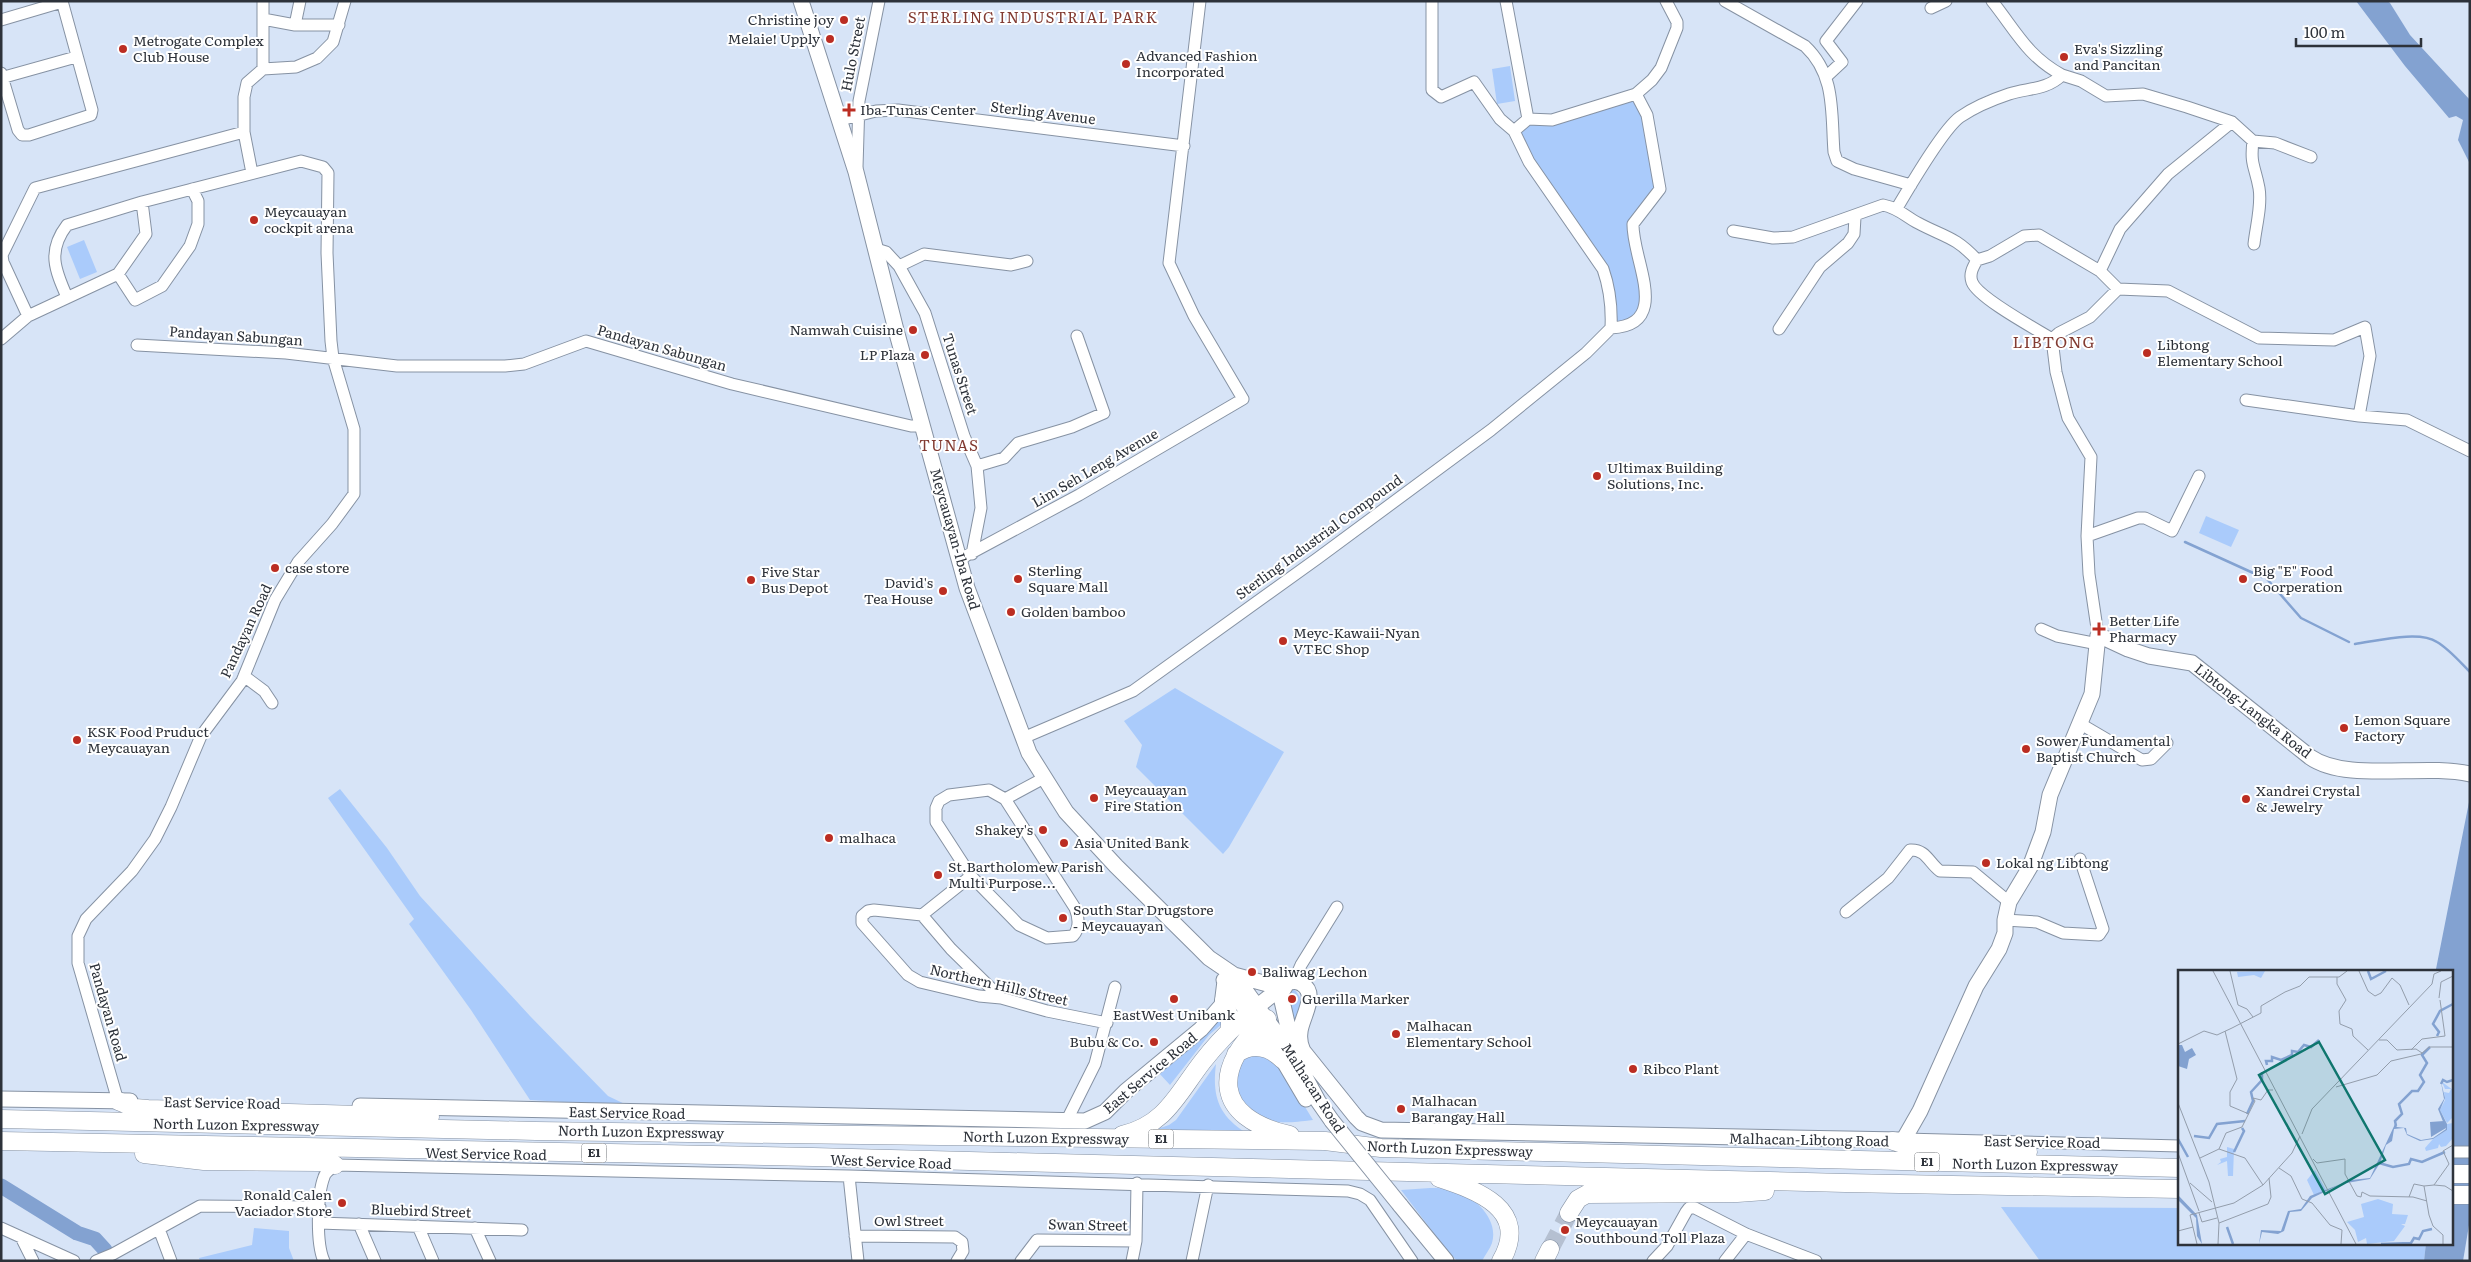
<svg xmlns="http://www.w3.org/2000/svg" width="2471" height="1262" font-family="Literata,serif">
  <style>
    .green { fill: #aacbfb }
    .water { fill: #83a2d1 }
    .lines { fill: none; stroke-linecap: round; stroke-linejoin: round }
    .stream { stroke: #83a2d1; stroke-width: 2.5 }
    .river { stroke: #83a2d1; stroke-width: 15 }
    .highway-tunnel { stroke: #b5c0d1; stroke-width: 18; stroke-dasharray: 18 9; stroke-linecap: butt }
    .minor-casing { stroke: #8692a3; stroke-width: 13 }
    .major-casing { stroke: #8692a3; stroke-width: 17 }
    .highway-casing { stroke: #8692a3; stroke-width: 19 }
    .minor { stroke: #fff; stroke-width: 11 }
    .major { stroke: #fff; stroke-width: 15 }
    .highway { stroke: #fff; stroke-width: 18 }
    .major-bridge-casing { stroke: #8692a3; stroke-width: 17; stroke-linecap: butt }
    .major-bridge { stroke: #fff; stroke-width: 15 }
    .poi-dot { fill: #bb2d22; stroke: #fff; stroke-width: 2 }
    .labels { text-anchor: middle; stroke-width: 4; stroke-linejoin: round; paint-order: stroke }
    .shield { fill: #fff; stroke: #6c7075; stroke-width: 1 }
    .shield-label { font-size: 12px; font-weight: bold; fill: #2d323a }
    .poi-label { font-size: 14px; fill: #2d323a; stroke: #fff; text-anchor: start }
    .street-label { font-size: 14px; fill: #2d323a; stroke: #fff }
    .neighbourhood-label { font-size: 15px; letter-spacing: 1px; fill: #823b32; stroke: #fff }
    .quarter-label { font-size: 16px; letter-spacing: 1px; fill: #823b32; stroke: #fff }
    .inset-river { fill: none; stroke: #83a2d1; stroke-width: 2.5 }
    .inset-road { fill: none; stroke: #939dab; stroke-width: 1 }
    .view { fill: #0f766e; fill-opacity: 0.15; stroke: #0f766e; stroke-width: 2.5 }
    .inset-edge { fill: none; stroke: #2d323a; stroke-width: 2.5 }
  </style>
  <rect width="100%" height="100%" fill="#d7e4f7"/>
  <path class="green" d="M1510,66l5,35 -18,3 -5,-35z
    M1636,94l24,95 -27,35 10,91 -32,13 -3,-45 -94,-152 14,-12 24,1z
    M84,240l13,32 -17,7 -13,-32z
    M2206,516l33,14 -8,17 -32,-14z
    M1175,688l109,64 -55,95 -6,7 -87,-87 6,-22 -18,-24z
    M340,789l47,59 33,48 110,120 78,80 21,10 -99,-6 -59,-90 -62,-86 5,-5 -86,-121z
    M1292,989l4,2 5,8 -9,38 -7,-44z
    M1221,1018l1,6 -13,11 -39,50 -12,-13z
    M1262,1052l15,9 36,59c-32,4 -39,4 -68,-9l-13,-37 8,-17z
    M1216,1064c-4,32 2,51 30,69l-95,-2 18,-6 7,-5z
    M1430,1188c7,0 16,0 24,2 21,7 45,29 38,53 -2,6 -7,12 -10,18h-25l-12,-13 -44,-58z
    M2001,1207l179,1v35h246l-2,18h-384z
    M254,1228l35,3v17l5,13h-94l-1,-3 53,-13z"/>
  <path class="water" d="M2356,1h31l3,2 20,32 60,65v64l-12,-24 5,-20 -7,-4 -7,2 -44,-52z
    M2470,797v422l-7,42h-39l2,-18h26v-272h-16v-2z"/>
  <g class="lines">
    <path class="stream" d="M2185,542l77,35
      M2267,579l34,39 48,24
      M2355,644c22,-3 64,-14 82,-2 12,7 23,20 33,30"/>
    <path class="river" d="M1,1186l76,47 18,6 10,11 2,11"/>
    <path class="highway-tunnel" d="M1550,1249l19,-36"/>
    <defs>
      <path id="minor" d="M1432,1v89l9,7 33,-15 26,37 14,12 15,31 74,107c7,20 9,38 8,59
        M1506,1l22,118
        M1725,1l80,45c31,29 26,67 29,106l3,9 17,8 57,16
        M1931,8l15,-7
        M263,19l32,6h44
        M1,20l61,-18
        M295,25l5,-24
        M263,69v-68
        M1,73l17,57 4,5h7l62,-20 1,-5 -30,-109
        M2062,75l19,6 25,15 37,-2 44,13 45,15 21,19 22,2 36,14
        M1827,76l15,-14 -16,-21 31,-40
        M1,78l75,-21
        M840,120l36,-9 22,-1 286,36
        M1514,131l14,-12 24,1 84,-26 16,-14 9,-12 16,-40v-6l-11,-21
        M244,132v-35l3,-14 16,-14 33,-2 21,-9 16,-16 12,-41
        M2253,141c-3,24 2,25 6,47 3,17 -3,38 -5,56
        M857,167l2,-66 20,-100
        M1897,208c12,-20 46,-79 63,-91 13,-9 34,-18 49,-23 19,-6 38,-4 53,-19 -35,-19 -46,-44 -70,-74
        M1733,231l40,7 20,-1 90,-32c15,3 22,11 35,18 26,14 37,13 59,37
        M876,249l10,3 13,14 26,47 39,123 13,30 4,42 -9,46
        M899,266l25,-12 87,11 16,-4
        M2100,271l20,-42 48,-55 64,-52
        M118,274l17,26 27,-14 28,-40 8,-22v-23l-6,-12
        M67,297c-12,-27 -20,-46 0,-72l75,-23 159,-41 22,6 5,6 -1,80 4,88 2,17 21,71v65l-22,30 -34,38 -23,38 -33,81 -41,55 -30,71 -16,32 -23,32 -46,48 -8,17v27l40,138
        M28,316l-25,-54 -1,-7 33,-67 209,-56 8,41
        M1611,328c62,-3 21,-68 22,-104l27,-35 -13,-74 -11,-21
        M1779,329l41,-62 28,-24 6,-9 1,-17
        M1,339l27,-23 90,-42 28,-40 -4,-32
        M2052,339c-16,-10 -74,-41 -80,-57 -3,-8 1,-15 5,-22l13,-4 34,-20 15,-1 61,36 18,18 50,2 91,47 75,2 31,-13 5,29 -11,60
        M2052,339l4,33 9,35 3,11 23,39 -4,79 2,38 9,61
        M2052,339l7,-6 31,-16 28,-28
        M137,345l149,8 111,13h108l19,-2 62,-23 146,43 179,42h12
        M2246,400l113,16 48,4 63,31
        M977,466l27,-8 14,-15 54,-16 32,-14 -27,-77
        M2087,536l51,-18h7l27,13 27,-55
        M960,559l119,-64 164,-96 -49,-83 -25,-53 31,-262
        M2041,629l16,7 41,8
        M244,676l20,15 8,12
        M2079,723l63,37 9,-1 16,-16
        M1023,738l110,-47 185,-133 173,-128 95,-77 25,-25
        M989,790l16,9 70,109c4,10 5,20 -2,28l-26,2 -28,-13 -48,-49 -35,-54v-14l3,-7 10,-6z
        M1005,799l39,-21
        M971,876l-49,39 -48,-5 -6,1 -6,5v7l46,52 12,7 59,14 22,2 46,13 60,12
        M1846,912l42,-34 22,-28c16,-1 19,13 30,21l33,1 36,30
        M922,915l29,34 50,49
        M2005,920l32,2 26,11 36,2 4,-6 -23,-70
        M1294,981l7,-16 36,-58
        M1066,1122l29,-58 20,-77
        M1904,1139l276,7
        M2452,1152h18
        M849,1176l9,85
        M319,1223l203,7
        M359,1224l16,37
        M418,1226l15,35
        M1,1228l73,33
        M475,1228l15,33
        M159,1229l12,32
        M855,1236l100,1 7,5 1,9 -6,10
        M21,1237l12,24
        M96,1261l17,-7 87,-48 120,1
        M324,1261c-8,-17 -7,-66 0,-84 1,-5 7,-8 11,-12l514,11 499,15 12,3 10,6 42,61
        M1021,1261l16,-21 99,1
        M1132,1261l4,-20 1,-58
        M1192,1261l16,-76
        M1653,1261l14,-15 19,-34 3,-4h6l51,26 70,27
        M1725,1261l21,-27"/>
      <path id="major" d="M801,1l55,171 40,158 71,258 62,165 37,59 50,54 82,81 11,11 25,17 62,85 22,41 14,20
        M1234,975l41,11 11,-1
        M1224,980l59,80 23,39
        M1286,985l-5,8 1,8 11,48
        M1249,1013l38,-30c5,-2 10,-3 15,1 17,10 -1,34 -2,48 -1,7 0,13 3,19l53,66 6,6 19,7 519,10 4,-1 16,-28 56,-125 23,-37 6,-16v-13l4,-18 21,-35 13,-35 7,-37 42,-101 6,-59 30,14 21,7 43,7 118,94c37,26 113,6 160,17
        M1,1099l129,2
        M360,1106l725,15 20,-9 21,-21 75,-62 21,-24 3,-24
        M1400,1205l46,56"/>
      <path id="highway" d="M1224,1001l6,18v11
        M1267,1019c-55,47 -55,99 23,116
        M1236,1054c17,-12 33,-8 47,6
        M118,1101l17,7 13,1 282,8
        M1,1119l535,12 789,10 56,7 799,20
        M1122,1135c44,-10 56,-42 81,-74 14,-18 29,-33 46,-48
        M1,1141l812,16 1032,26 335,6
        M1893,1141l26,8 109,3
        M144,1154l60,7 115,1 16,3
        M2452,1174h18
        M1439,1178c37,12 92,31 62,83
        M2452,1195h18
        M1569,1213l9,-14 9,-5 150,-1 28,-2
        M1544,1261l6,-12"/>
    </defs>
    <use href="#minor" class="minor-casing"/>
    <use href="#major" class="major-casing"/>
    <use href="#highway" class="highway-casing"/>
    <use href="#minor" class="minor"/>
    <use href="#major" class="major"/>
    <use href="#highway" class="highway"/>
    <defs>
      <path id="major-bridge" d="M1332,1121l68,84"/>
    </defs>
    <use href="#major-bridge" class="major-bridge-casing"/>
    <use href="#major-bridge" class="major-bridge"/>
  </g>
  <g class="poi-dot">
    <circle cx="844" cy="20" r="5"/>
    <circle cx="830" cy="39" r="5"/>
    <circle cx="123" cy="49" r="5"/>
    <circle cx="2064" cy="57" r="5"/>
    <circle cx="1126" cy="64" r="5"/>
    <path d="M846.5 102.5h5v5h5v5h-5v5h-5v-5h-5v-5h5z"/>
    <circle cx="254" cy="220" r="5"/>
    <circle cx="913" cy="330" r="5"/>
    <circle cx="2147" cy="353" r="5"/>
    <circle cx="925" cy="355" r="5"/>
    <circle cx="1597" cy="476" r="5"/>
    <circle cx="275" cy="568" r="5"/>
    <circle cx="1018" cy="579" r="5"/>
    <circle cx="2243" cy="579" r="5"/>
    <circle cx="751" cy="580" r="5"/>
    <circle cx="943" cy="591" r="5"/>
    <circle cx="1011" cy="612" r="5"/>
    <path d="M2096.5 621.5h5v5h5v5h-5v5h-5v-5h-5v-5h5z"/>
    <circle cx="1283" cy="641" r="5"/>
    <circle cx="2344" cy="728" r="5"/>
    <circle cx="77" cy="740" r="5"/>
    <circle cx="2026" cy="749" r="5"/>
    <circle cx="1094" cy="798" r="5"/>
    <circle cx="2246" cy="799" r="5"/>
    <circle cx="1043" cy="830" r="5"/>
    <circle cx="829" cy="838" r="5"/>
    <circle cx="1064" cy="843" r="5"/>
    <circle cx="1986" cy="863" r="5"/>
    <circle cx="938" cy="875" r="5"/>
    <circle cx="1063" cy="918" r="5"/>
    <circle cx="1252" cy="972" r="5"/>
    <circle cx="1174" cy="999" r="5"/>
    <circle cx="1292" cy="999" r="5"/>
    <circle cx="1396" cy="1034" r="5"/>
    <circle cx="1154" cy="1042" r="5"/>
    <circle cx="1633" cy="1069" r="5"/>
    <circle cx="1401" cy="1109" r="5"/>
    <circle cx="342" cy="1203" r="5"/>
    <circle cx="1565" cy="1230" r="5"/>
  </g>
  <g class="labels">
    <g class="shield">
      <rect x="1148.5" y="1129.5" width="25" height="19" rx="4"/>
      <rect x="581.5" y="1143.5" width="25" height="19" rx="4"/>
      <rect x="1914.5" y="1152.5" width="25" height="19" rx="4"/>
    </g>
    <g class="shield-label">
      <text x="1161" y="1143">E1</text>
      <text x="594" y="1157">E1</text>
      <text x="1927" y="1166">E1</text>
    </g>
    <g class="poi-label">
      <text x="834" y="25" text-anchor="end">Christine joy</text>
      <text x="820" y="44" text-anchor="end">Melaie! Upply</text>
      <text x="133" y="46">Metrogate Complex<tspan x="133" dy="16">Club House</tspan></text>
      <text x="2074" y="54">Eva's Sizzling<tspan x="2074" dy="16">and Pancitan</tspan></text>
      <text x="1136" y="61">Advanced Fashion<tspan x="1136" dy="16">Incorporated</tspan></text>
      <text x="860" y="115">Iba-Tunas Center</text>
      <text x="264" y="217">Meycauayan<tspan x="264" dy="16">cockpit arena</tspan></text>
      <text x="903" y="335" text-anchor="end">Namwah Cuisine</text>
      <text x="2157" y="350">Libtong<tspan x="2157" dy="16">Elementary School</tspan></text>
      <text x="915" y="360" text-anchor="end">LP Plaza</text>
      <text x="1607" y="473">Ultimax Building<tspan x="1607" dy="16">Solutions, Inc.</tspan></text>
      <text x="285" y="573">case store</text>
      <text x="1028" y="576">Sterling<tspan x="1028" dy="16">Square Mall</tspan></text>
      <text x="2253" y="576">Big "E" Food<tspan x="2253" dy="16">Coorperation</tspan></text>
      <text x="761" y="577">Five Star<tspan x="761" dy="16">Bus Depot</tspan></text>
      <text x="933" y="588" text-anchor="end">David's<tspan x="933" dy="16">Tea House</tspan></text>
      <text x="1021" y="617">Golden bamboo</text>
      <text x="2109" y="626">Better Life<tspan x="2109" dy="16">Pharmacy</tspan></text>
      <text x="1293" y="638">Meyc-Kawaii-Nyan<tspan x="1293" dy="16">VTEC Shop</tspan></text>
      <text x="2354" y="725">Lemon Square<tspan x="2354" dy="16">Factory</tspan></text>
      <text x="87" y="737">KSK Food Pruduct<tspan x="87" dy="16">Meycauayan</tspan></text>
      <text x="2036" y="746">Sower Fundamental<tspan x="2036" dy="16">Baptist Church</tspan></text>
      <text x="1104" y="795">Meycauayan<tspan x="1104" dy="16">Fire Station</tspan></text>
      <text x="2256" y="796">Xandrei Crystal<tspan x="2256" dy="16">&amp; Jewelry</tspan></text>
      <text x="1033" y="835" text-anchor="end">Shakey's</text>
      <text x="839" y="843">malhaca</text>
      <text x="1074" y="848">Asia United Bank</text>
      <text x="1996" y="868">Lokal ng Libtong</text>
      <text x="948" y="872">St.Bartholomew Parish<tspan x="948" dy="16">Multi Purpose...</tspan></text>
      <text x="1073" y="915">South Star Drugstore<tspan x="1073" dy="16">- Meycauayan</tspan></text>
      <text x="1262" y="977">Baliwag Lechon</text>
      <text x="1302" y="1004">Guerilla Marker</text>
      <text x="1174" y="1020" text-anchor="middle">EastWest Unibank</text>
      <text x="1406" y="1031">Malhacan<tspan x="1406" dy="16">Elementary School</tspan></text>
      <text x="1144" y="1047" text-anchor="end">Bubu &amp; Co.</text>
      <text x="1643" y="1074">Ribco Plant</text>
      <text x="1411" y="1106">Malhacan<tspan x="1411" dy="16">Barangay Hall</tspan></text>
      <text x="332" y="1200" text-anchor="end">Ronald Calen<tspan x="332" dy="16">Vaciador Store</tspan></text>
      <text x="1575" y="1227">Meycauayan<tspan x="1575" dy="16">Southbound Toll Plaza</tspan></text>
    </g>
    <g class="street-label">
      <text transform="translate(853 54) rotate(-79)" y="5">Hulo Street</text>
      <text transform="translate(1043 113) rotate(7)" y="5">Sterling Avenue</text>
      <text transform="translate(236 336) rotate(4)" y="5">Pandayan Sabungan</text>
      <text transform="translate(662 348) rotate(16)" y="5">Pandayan Sabungan</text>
      <text transform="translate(960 374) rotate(72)" y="5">Tunas Street</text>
      <text transform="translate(1095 468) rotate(-30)" y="5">Lim Seh Leng Avenue</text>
      <text transform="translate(1319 537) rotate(-36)" y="5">Sterling Industrial Compound</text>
      <text transform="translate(955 539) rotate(74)" y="5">Meycauayan-Iba Road</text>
      <text transform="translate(246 631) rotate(-65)" y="5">Pandayan Road</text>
      <text transform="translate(2253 711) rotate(38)" y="5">Libtong-Langka Road</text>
      <text transform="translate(999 985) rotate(13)" y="5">Northern Hills Street</text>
      <text transform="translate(108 1012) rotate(74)" y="5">Pandayan Road</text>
      <text transform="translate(1150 1073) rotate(-40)" y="5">East Service Road</text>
      <text transform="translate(1313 1088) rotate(57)" y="5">Malhacan Road</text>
      <text transform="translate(222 1103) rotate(1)" y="5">East Service Road</text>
      <text transform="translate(627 1113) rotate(1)" y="5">East Service Road</text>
      <text transform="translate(236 1125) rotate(1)" y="5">North Luzon Expressway</text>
      <text transform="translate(641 1132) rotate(1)" y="5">North Luzon Expressway</text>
      <text transform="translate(1046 1138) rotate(1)" y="5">North Luzon Expressway</text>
      <text transform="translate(1809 1140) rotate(1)" y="5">Malhacan-Libtong Road</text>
      <text transform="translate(2042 1142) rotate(1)" y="5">East Service Road</text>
      <text transform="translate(1450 1149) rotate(2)" y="5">North Luzon Expressway</text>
      <text transform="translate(486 1154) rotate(1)" y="5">West Service Road</text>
      <text transform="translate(891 1162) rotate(2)" y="5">West Service Road</text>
      <text transform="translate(2035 1165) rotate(1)" y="5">North Luzon Expressway</text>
      <text transform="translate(421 1211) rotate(2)" y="5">Bluebird Street</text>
      <text x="909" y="1226">Owl Street</text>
      <text transform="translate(1088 1225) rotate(1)" y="5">Swan Street</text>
    </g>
    <g class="neighbourhood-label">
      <text x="1033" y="23">STERLING INDUSTRIAL PARK</text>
      <text x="949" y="451">TUNAS</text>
    </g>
    <g class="quarter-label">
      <text x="2054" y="348">LIBTONG</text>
    </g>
  </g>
  <g transform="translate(2178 970)">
    <rect width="275" height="275" fill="#d7e4f7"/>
    <path d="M87,1l-4,7 -7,-3 -16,2 -1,-5h-6zM264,112l11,8v27l-6,6 -7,-13 5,-10 -1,-8 5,1 2,-4h-6zM275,153v15l-7,8 -5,1 -2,-3 -1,4 -12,3 -1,-3 8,-9 14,-9v-6zM49,177l7,2 -1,27h-5l-1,-15 -10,4 4,-3 -1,-3 7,-2zM137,200l11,20 -12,5 -7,-15zM200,229l15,5 -1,10 16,1 -3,9h-4l4,2 -11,15 -27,3 -1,-6 -8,4 -3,-12 -8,-8 17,-5 -3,-13z" fill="#aacbfb"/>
    <path d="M0,75h4l3,7 7,-4 4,7 -7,4 -2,10 -9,-3zM266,151l2,7 -15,9 -1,-15z" fill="#82a1d0"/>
    <path d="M263,112l4,16 -5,12 7,14v6l-14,9 -13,2 -13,-6 -3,-7 -10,1 -2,12 -6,4 -6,18 -10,16 -29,5 -29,14 -11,13 -11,1 -6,19 -6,3 -16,-2 -3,12 2,-14 20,1 7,-20 13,-2 9,-13 41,-16 19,-2 25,-54 2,3 9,1 1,6 14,6 12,-2 13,-9 -8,-20 6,-10zM0,225l19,20 5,29 -5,-8 -1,-18 -18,-18z" fill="#83a2d1"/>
    <path class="inset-river" d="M190,1l3,8 15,-8M259,66l2,-4 -6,-8 7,-13 13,-7M89,95l-1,-4h6v-4l9,3 11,-5v-4l6,1 6,-7 7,2 8,-7M263,114l2,-4 4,2 6,-2M69,144l6,-13 -2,-9 11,-12v-8M218,156l-1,-5 7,-7 -3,-10 13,-13h6l6,-9 -4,-7 7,-12 -5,-8 8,-8M16,166l15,2 8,-14 28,-3M0,169l10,18M56,182l10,-21 -2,-3M201,193l14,4 16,-3 2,-5 11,3 23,-10M49,257l6,17M203,274l30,-1 3,-5 5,1 4,-8 9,-2"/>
    <path class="inset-road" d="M35,1l143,273M52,1l8,34 9,4 6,8M181,1l9,20 7,5 6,-3 11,-15 8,7 9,20M159,7v7l9,16 -7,11 1,13 12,5 1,7 15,14M261,28l2,-16 12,-6M47,61l12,48 -7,13v14l19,8M201,70h8l10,10 19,-1 6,4M0,74l26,-13 13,4 15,-7 29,-15v-7l24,-14 15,-6 9,-9h30l8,-6M233,80l11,-11 23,-3 -5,-36M158,117l41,-12 14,-14 30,-7 8,-7h24M75,128l8,2 7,-10h5M0,133l31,79 10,41 -1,21M124,164l10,-25 120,-125 2,-10 7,-3M41,179l26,9 18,27M0,183l21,58M22,188l19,-9 7,-16 16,-6 13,-26 -2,-3M135,189l4,4 28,-4v15l12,22 4,1 1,-5 8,4 43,1 14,4M101,198l12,8 11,23 10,4 18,22 12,5 -1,14M12,213l22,19M256,215l11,1 8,5M231,227l5,-13 10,2M21,243l3,9 15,-4M41,253l49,-19 3,-7 -2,-19M0,261l15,-4M19,274l-7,-29 44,-12 29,-18 29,-32 8,-17M265,274v-9l-10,-9 -4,-11 -5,-29 10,-1 15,-21 -6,-13 10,-6"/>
    <path class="view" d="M141,72l66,118 -60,34 -66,-119z"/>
    <rect width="275" height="275" class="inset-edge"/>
  </g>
  <rect width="2471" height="1262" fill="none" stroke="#2d323a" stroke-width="5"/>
  <path d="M2296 38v8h125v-8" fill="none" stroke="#2d323a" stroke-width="2.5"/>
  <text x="2304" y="38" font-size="15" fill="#2d323a" stroke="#ffffff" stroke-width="4" paint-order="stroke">100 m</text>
</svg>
